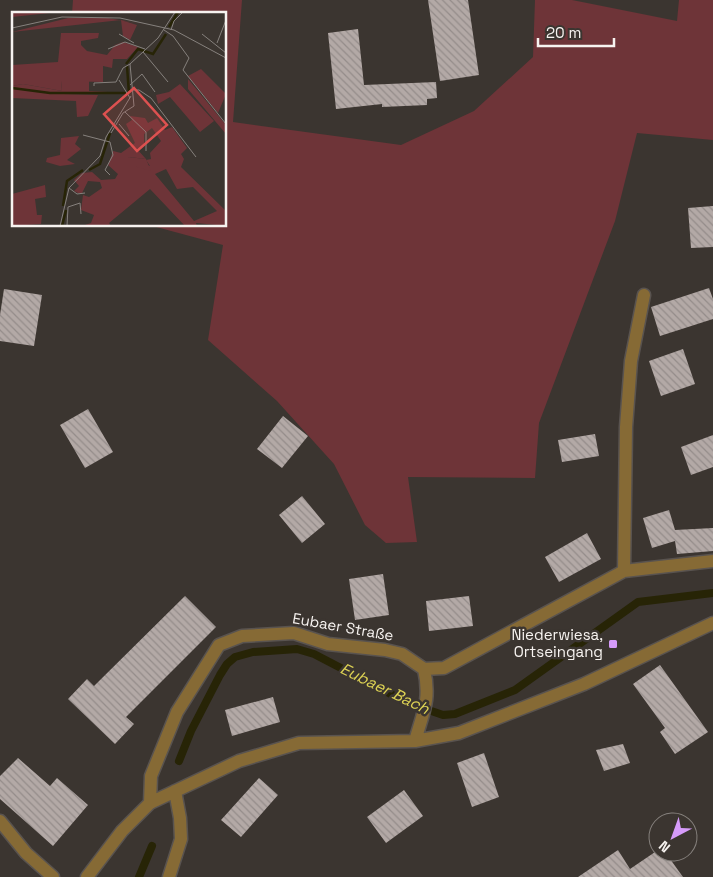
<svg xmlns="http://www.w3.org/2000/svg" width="713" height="877" font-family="'Space Grotesk',sans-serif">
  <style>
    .grass { fill: #6e3438 }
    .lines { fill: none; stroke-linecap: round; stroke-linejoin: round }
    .stream { stroke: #272406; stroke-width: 8 }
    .building { fill: url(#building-back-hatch) }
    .minor-casing { stroke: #59534f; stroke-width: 15 }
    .minor { stroke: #866a35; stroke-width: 12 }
    .poi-dot { fill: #d69bfa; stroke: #3b3530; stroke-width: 2 }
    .labels { text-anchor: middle; stroke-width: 5; stroke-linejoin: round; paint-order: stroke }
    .street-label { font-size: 15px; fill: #f7f3f0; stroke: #3b3530 }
    .poi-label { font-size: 15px; fill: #f7f3f0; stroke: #3b3530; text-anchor: end }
    .water-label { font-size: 16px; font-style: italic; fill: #ddd254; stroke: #3b3530 }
    .inset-river { fill: none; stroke: #272406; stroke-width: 2.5 }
    .inset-road { fill: none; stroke: #86817d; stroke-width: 1 }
    .view { fill: #dd5150; fill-opacity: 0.15; stroke: #dd5150; stroke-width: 2.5 }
    .inset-edge { fill: none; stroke: #f7f3f0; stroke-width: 2.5 }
  </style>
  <defs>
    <pattern id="building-back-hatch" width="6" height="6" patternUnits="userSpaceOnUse" patternTransform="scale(1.25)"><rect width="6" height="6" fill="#b3a9a6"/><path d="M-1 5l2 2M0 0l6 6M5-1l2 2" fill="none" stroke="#948c8a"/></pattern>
  </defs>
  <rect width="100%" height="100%" fill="#3b3530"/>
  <path class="grass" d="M73,0h169l-9,122 168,23 73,-34 59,-54 2,-57h37l105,21 2,-21h34v140l-76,-7 -22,88 -76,202 -4,55 -127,-1 9,65 -31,1 -21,-18 -31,-61 -57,-63 -69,-61 15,-95 -74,-20h76v-211h-153z"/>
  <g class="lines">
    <path class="stream" d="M179,761l12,-30 29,-56 7,-11 8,-7 18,-5 44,-3 17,5 94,49 35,12 12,-1 60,-24 123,-88 75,-9
      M139,877l13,-31"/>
  </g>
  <path class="building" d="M428,0h40l11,75 -39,6z
    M358,29l6,56 72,-3 1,16 -10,1v6l-45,2v-3l-46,5 -8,-76z
    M713,206v41l-22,1 -3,-40z
    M709,288l4,11v20l-53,17 -9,-29z
    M4,289l38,6 -8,51 -34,-5v-26z
    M683,349l12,35 -34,12 -12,-35z
    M88,409l25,43 -28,16 -25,-43z
    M283,416l25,20 -26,32 -25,-19z
    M595,434l4,22 -37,6 -4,-22z
    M713,435v32l-22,8 -10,-28z
    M302,496l23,28 -23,19 -23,-28z
    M669,510l6,20 38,-2v23l-36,3 -2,-13 -23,7 -9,-30z
    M587,533l14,26 -42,23 -14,-25z
    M383,574l6,41 -34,5 -6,-41z
    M185,596l31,31 -90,90 8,7 -19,20 -47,-45 19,-20 7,7z
    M469,596l4,30 -44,5 -3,-30z
    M660,665l48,67 -33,22 -15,-22 5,-4 -32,-44z
    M273,697l7,25 -48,14 -7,-26z
    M623,744l7,19 -26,8 -8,-21z
    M484,753l15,44 -27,10 -15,-44z
    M18,758l32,28 7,-8 31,27 -35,41 -53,-47v-23z
    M259,778l19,17 -37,42 -20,-17z
    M404,790l19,26 -37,27 -19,-26z
    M618,850l12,19 28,-19v2h7l18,25h-105z"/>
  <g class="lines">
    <defs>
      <path id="minor" d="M624,571l2,-144 5,-66 13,-66
        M415,741c8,-29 16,-41 9,-72
        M150,803l1,-27 26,-64 42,-67 23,-9 52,-3 34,11 57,6 17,4 22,15 20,-1 180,-97 89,-10
        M0,821l26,32 27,24
        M87,877l35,-46 28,-28 89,-42 60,-18 116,-2 44,-8 125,-49 129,-61
        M169,877l12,-38 -1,-21 -5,-27"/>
    </defs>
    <use href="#minor" class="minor-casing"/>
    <use href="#minor" class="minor"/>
  </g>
  <rect class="poi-dot" x="608" y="639" width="10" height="10" rx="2.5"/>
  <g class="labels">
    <g class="street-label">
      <text transform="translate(343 627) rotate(10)" y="5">Eubaer Straße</text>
    </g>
    <g class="poi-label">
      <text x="603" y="640">Niederwiesa,<tspan x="603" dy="17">Ortseingang</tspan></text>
    </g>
    <g class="water-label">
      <text transform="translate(385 688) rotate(26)" y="6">Eubaer Bach</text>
    </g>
  </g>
  <g transform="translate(12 12)">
    <rect width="214" height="214" fill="#3b3530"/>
    <path d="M0,0h47l-47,5zM109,8l16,5 -7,15 -7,-4zM49,21h38l-1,5 -17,3v4l6,6 20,4 8,-10 8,-3 15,5 -11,12h-14l-1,9 -9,-2v16l-42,-1 1,10 -39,-7 -11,2v-21l46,-3zM189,57l25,25 -8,19 -30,-37zM168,72l34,37 -14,11 -30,-35 -12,7 -2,-9 13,-3zM10,76l41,6 35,1 -10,21 -11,1 -1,-16 -64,-3v-9zM118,104l15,2 3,5 9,-5 8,12 7,-3 15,21 -6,6 3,5 -3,8 45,44v15l-30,-3 1,3h-12l-35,-37 -41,34 2,3h-29l9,-3 3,-8 -13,-5 2,-15 6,2 13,-9 -2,-6 -12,-1 -6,12h-4l-4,-2 5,-5 -5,-6 8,-7 10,-1 9,8 14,-1 3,-5 -10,-9 5,-14 8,2 14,-10 -9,-19 6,-4zM140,116l9,13 -11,12 1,6 -5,1 4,6 -22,-9 18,2 -9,-10 7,-4v-11zM154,157l11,20 16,-2 24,24 -23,10 -39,-47zM67,124l-4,8 6,5 -14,11 8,4 -15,2 -14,-4 1,-4 13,-3 1,-17zM33,173l1,12 -11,2 2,16h5l-1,9 -29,2v-32z" fill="#6e3438" fill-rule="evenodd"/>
    <path d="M56,6h40l39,7 -26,-5 -109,12zM49,69h28v10l37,2 -63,1 -51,-5v-3l11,-2 39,7zM116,145l18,2 5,12 -14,-4z" fill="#6e3438"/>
    <path d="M176,67l38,46v9l-38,-45z" fill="#6e3438"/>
    <path class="inset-river" d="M157,15l9,-15M114,52l12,-15 15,5 13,-20M115,54l2,28M0,76l38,5h76M77,158l11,-6 10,-31M51,194l4,-25 16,-11M50,214l4,-16"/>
    <path class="inset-road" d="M0,16l50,-11 58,1 54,12 52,28M152,18l9,6 16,22 -6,12 43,54M159,18l3,-9 9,-9M107,22l15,9M190,22l24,19M205,31l9,-23M96,37l17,-7 20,7M131,40l25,30M107,68l11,18M118,73l12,-11 13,18M82,74v-3l22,-1 7,-14 7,-4M119,78h8l12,8 45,59M113,100l21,20v19M107,112l10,12M99,121l12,-20 11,-7 -4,-42 28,-26 17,-26M71,123l27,7 3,13 -8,15 5,5M57,176l8,6 8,-1M56,195l12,-4 1,11M48,214l9,-38 31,-32 6,-19 25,-41M55,214l1,-19"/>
    <path class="view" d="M122,76l33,37 -30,26 -33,-37z"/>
    <rect width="214" height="214" class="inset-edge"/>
  </g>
  <g transform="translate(673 837) rotate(221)"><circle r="24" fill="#3b3530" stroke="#86817d"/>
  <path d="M0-4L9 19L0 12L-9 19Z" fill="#d69bfa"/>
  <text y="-8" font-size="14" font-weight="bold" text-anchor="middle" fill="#f7f3f0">N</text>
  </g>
  <path d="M538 38v8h76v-8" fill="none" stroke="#f7f3f0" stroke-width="2.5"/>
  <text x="546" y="38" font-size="15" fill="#f7f3f0" stroke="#3b3530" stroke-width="4" paint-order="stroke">20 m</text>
</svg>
